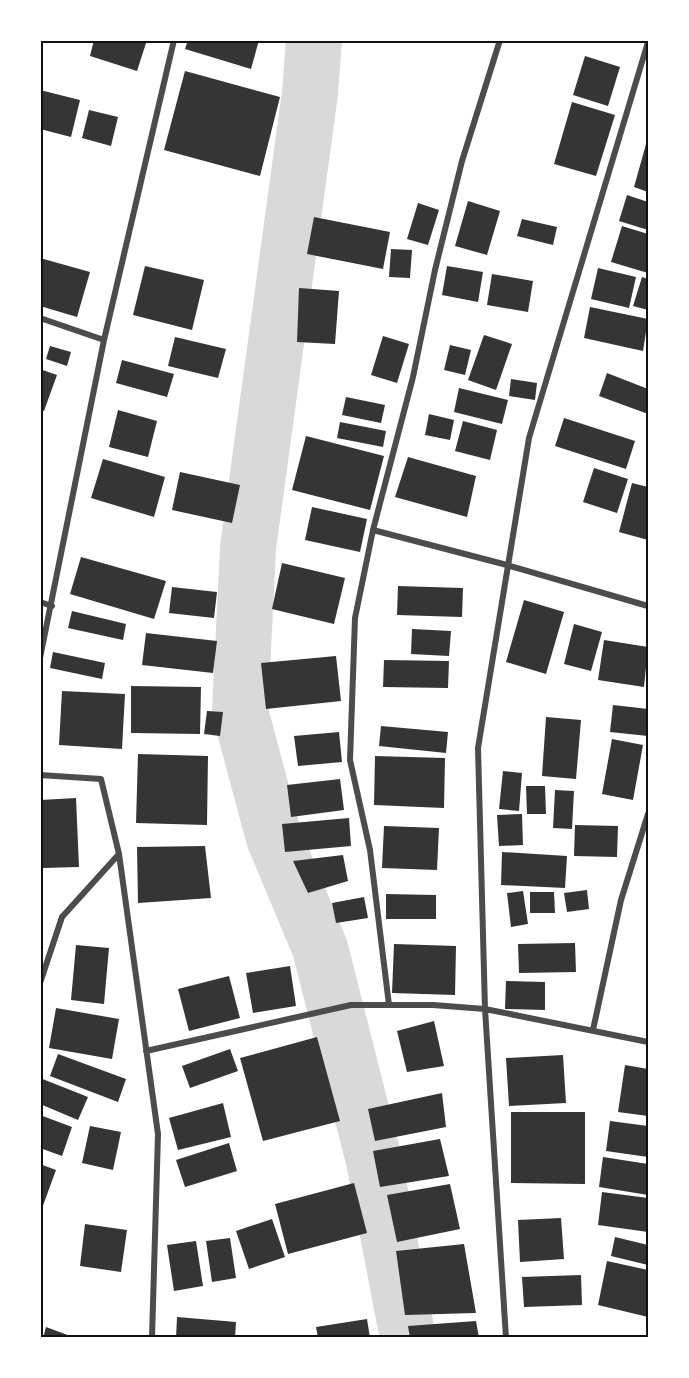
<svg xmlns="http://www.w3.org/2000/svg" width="689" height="1378" font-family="'Alegreya Sans',sans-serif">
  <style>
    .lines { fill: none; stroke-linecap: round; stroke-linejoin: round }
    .river { stroke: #d9d9d9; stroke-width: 56 }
    .building { fill: #353535 }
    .minor { stroke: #4c4c4c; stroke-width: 6 }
    .neatline { fill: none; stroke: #111; stroke-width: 2 }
  </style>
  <rect width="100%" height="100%" fill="#fff"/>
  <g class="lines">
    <path class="river" d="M314,40l-4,53 -62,455 -8,163 34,127 46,110 54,213 34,177"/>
  </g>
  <path class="building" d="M94,40h53l-10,31 -47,-15z
    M188,40h71l-8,29 -66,-20z
    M585,56l35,11 -12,39 -35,-11z
    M185,71l95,26 -20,79 -96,-26z
    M40,90l40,10 -9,37 -31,-8z
    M572,102l43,13 -19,61 -42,-12z
    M89,110l29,7 -7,29 -29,-8z
    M648,137v55l-14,-5z
    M627,195l21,7v28l-29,-9z
    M468,201l32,10 -13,44 -32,-9z
    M418,203l21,7 -11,35 -21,-6z
    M314,217l76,15 -7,37 -76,-15z
    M522,219l35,8 -4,18 -36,-9z
    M622,226l26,8v39l-37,-11z
    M391,249l21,1 -2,28 -21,-1z
    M40,258l50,14 -13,45 -37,-11z
    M145,266l59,14 -12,50 -59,-15z
    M447,266l36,6 -5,30 -36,-7z
    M598,268l38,9 -7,31 -38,-9z
    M492,274l41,7 -5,31 -41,-7z
    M642,277l6,2v31l-15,-4z
    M299,288l40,3 -4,53 -38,-2z
    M590,307l58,12 -5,32 -59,-13z
    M484,335l28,9 -16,46 -28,-10z
    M383,336l26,8 -12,39 -26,-8z
    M175,337l51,12 -8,29 -50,-12z
    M450,345l21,5 -6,25 -21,-5z
    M50,346l21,6 -4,14 -21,-7z
    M122,360l52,14 -7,23 -51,-14z
    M40,369l17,6 -13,36 -4,-1z
    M607,373l41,16v25l-49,-18z
    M511,379l26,4 -2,17 -26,-4z
    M459,388l49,12 -6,24 -48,-12z
    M346,397l39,8 -4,18 -39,-8z
    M118,410l39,11 -9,36 -39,-10z
    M429,414l25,6 -4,20 -25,-5z
    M564,418l71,23 -9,28 -71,-23z
    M463,421l34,9 -7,30 -35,-9z
    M340,422l46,9 -3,16 -46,-9z
    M306,436l78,20 -14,54 -78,-20z
    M408,457l68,19 -9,41 -72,-20z
    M103,459l62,18 -11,40 -63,-19z
    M594,468l34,11 -11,34 -34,-11z
    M180,472l60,13 -8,38 -60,-13z
    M632,483l16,4v53l-29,-8z
    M312,507l55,12 -7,33 -55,-12z
    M81,557l85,24 -12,38 -84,-25z
    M282,563l63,15 -11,46 -62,-15z
    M398,586l65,2 -1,29 -65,-2z
    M172,587l45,5 -3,26 -45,-5z
    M524,600l40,12 -18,62 -40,-12z
    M72,611l54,13 -3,16 -55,-12z
    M574,624l28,8 -11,39 -27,-7z
    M412,629l39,2 -2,25 -38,-2z
    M146,633l71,8 -4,32 -71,-8z
    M604,640l44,7 -4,40 -46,-7z
    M53,652l52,11 -3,16 -52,-11z
    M336,656l5,45 -75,8 -5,-46z
    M384,660l65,1 -1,27 -65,-1z
    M131,686l70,1 -1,47 -69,-1z
    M62,691l63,3 -3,55 -63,-4z
    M613,705l35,4v27l-38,-4z
    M207,711l16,1 -3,24 -16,-2z
    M546,717l35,3 -5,59 -34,-3z
    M381,726l67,6 -2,21 -67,-7z
    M339,732l3,30 -44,4 -4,-30z
    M612,739l31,6 -10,55 -31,-6z
    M138,754l70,2 -1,69 -71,-2z
    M375,756l70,2 -1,50 -70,-3z
    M503,771l19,2 -3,38 -20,-2z
    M340,779l4,31 -53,7 -4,-32z
    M526,786h19l1,28h-19z
    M555,790l19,1 -2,38 -19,-1z
    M76,798l3,69 -36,1 -3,-68z
    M522,814l1,31 -24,1 -2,-31z
    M349,818l2,28 -66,6 -3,-28z
    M575,825l43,1 -1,31 -43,-1z
    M384,826l55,2 -2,42 -55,-2z
    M205,846l6,52 -73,5 -1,-56z
    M502,852l65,4 -2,32 -64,-3z
    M343,855l5,26 -40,12 -15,-32z
    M587,890l2,19 -22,3 -3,-19z
    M523,891l5,33 -17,3 -4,-34z
    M530,892h24l1,21h-25z
    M386,894l50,1v24h-50z
    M364,897l4,21 -32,5 -4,-20z
    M575,943l1,29 -57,1 -1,-29z
    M394,944l62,2 -1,49 -63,-2z
    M76,945l33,3 -5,56 -33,-4z
    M290,966l6,40 -43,7 -7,-40z
    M229,976l11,42 -51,13 -11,-42z
    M506,981l39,1v28l-40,-1z
    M56,1008l63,11 -7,40 -63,-11z
    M434,1021l10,45 -37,6 -10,-41z
    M317,1037l23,84 -77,20 -23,-83z
    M230,1049l8,22 -48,17 -8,-22z
    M58,1054l68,25 -8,23 -68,-26z
    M563,1055l3,48 -57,3 -3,-48z
    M625,1065l23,4v47l-30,-4z
    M40,1078l48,19 -10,23 -38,-16z
    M442,1093l4,34 -71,14 -7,-32z
    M223,1103l8,34 -53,13 -9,-32z
    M511,1112h74v72l-74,-1z
    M40,1115l32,12 -10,29 -22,-8z
    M610,1121l38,5v31l-42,-6z
    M90,1126l31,6 -8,38 -31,-7z
    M440,1139l9,37 -69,11 -7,-36z
    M229,1143l8,28 -52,16 -9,-27z
    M603,1157l45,7v31l-49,-8z
    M40,1164l16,6 -15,41h-1z
    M354,1183l13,50 -79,21 -13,-50z
    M450,1184l10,45 -63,13 -10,-47z
    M602,1192l46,6v34l-50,-7z
    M561,1218l3,41 -44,3 -2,-42z
    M272,1219l13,38 -36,12 -13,-38z
    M85,1224l42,6 -6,42 -41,-6z
    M615,1237l33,8v20l-37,-9z
    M230,1238l6,40 -24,4 -6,-41z
    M196,1241l7,45 -29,5 -7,-46z
    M464,1244l12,69 -71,2 -9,-64z
    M607,1261l41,9v47l-50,-12z
    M581,1275l1,30 -58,2 -2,-30z
    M177,1317l59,5 -1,16h-59z
    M367,1319l3,19h-52l-2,-11z
    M476,1321l3,17h-69l-2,-12z
    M46,1327l27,10v1h-30z"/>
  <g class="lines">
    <path class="minor" d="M500,40l-38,121 -27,109 -22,107 -40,153 134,35 141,41
      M40,318l64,22
      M373,530l-18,88 -5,142 20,90 19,155
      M40,602l12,4
      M40,658l64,-318 70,-300
      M40,775l61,4 18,75 39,280 -6,204
      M40,983l22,-66 57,-63
      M593,1030l28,-130 27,-86
      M146,1051l205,-46h82l52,4 163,33
      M506,1338l-21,-329 -7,-261 51,-310 119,-396"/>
  </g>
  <rect width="689" height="1378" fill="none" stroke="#ffffff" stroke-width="84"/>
  <rect x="42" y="42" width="605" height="1294" class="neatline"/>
</svg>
